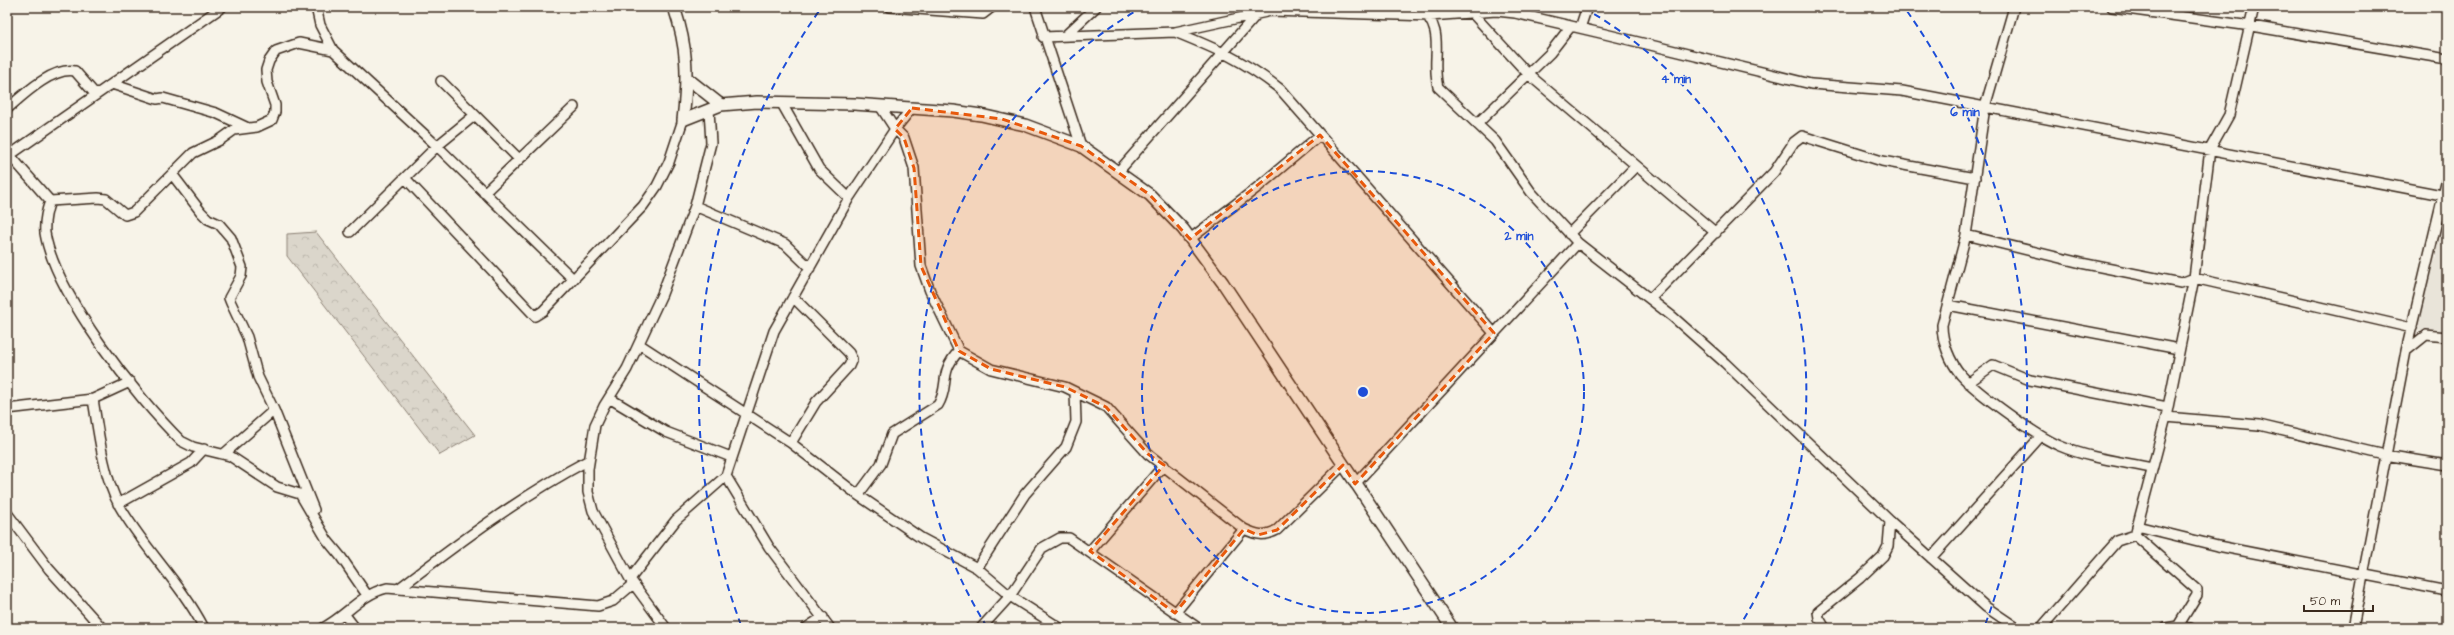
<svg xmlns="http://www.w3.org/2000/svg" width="2454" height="635" font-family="'Architects Daughter',sans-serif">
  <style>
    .built { fill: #e9e4d9 }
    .forest { fill: url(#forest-crowns); stroke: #8b8074 }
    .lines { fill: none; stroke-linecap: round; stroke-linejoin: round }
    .minor-casing { stroke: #3b2a1e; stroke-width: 12 }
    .tertiary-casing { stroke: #3b2a1e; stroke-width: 14 }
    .minor { stroke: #f7f3e8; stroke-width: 9 }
    .tertiary { stroke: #f7f3e8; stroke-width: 11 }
    .marked { fill: #e8590c; fill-opacity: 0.2; stroke: #e8590c; stroke-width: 3; stroke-dasharray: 8 5; stroke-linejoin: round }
    .ring { fill: none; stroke: #1d4ed8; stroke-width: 2; stroke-dasharray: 7 5 }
    .centre { fill: #1d4ed8; stroke: #f7f3e8; stroke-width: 2 }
    .ring-label { font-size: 12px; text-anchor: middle; font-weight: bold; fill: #1d4ed8; stroke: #f7f3e8; stroke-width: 3; stroke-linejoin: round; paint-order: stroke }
  </style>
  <defs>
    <pattern id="forest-crowns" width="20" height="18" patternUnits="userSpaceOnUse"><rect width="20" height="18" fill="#dbd6cb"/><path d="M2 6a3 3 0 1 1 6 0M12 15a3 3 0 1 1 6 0" fill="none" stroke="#bdb8ae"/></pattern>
  </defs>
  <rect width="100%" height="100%" fill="#f7f3e8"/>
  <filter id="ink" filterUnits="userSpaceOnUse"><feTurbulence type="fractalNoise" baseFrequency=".025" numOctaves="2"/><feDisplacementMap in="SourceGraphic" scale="8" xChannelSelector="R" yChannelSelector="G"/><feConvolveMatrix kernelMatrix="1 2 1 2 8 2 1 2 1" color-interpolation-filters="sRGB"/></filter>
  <g filter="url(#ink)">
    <path class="built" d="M2443,193l4,1v142l-33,-6 22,-75z"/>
    <path class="forest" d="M316,232l159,203 -35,20 -153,-199v-22z"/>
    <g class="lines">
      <defs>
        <path id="minor" d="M316,7l4,18 13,25 104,96 135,132
          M890,7l93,7 9,-7
          M1035,7l46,139
          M1419,7c29,25 11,49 19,80l57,54 36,51 47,51 95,74 52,46 165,158 96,86 31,21
          M2014,7l-29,100 -19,128 -24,90c0,17 8,37 19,50 16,18 77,62 99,71 28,12 63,16 92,22
          M2112,7l139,19 196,33
          M1473,14l55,60 188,159
          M1580,28l7,-21
          M1175,32c42,17 68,28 105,57l214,244
          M1066,35l30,-28
          M1043,37l132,-5 96,-21 159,5 66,-5 19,2 90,21 206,50 91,7 545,105
          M441,81l78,78
          M112,84l45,15 6,-1 53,15 30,14
          M781,102l38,67 30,29
          M880,106l15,23 9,9 10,30 7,98 9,25 29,60 32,18 74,18 41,20 42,47 96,75c13,6 20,8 33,1l66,-65
          M7,109c16,-14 45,-42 68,-38l21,24
          M1477,124l73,-71 21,-27
          M7,152l43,49
          M7,157l215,-150
          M1118,172l139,-158
          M172,174l29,38 7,7 11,5 12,14 11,29 -1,9 -12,22 2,5 16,34 11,40 16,33 40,100
          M406,179l129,137 8,-5 100,-105 14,-20 12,-24 14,-42
          M484,193l90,-86
          M50,201c-4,11 -6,20 -5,32 10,61 92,165 136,208l12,6 37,9 47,31 23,7 27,46 14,17 26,38
          M50,201l48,-3 8,1 19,16 9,-3 59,-59 27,-13 14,-10 23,-3 15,-7 3,-8v-7l-8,-23 -1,-12 3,-9 7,-10 23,-8 34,7
          M695,206l90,38 25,24
          M350,232l87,-86 38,-31
          M1569,234l67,-68
          M1966,235l115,28 100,20 13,-5 218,50
          M1190,239l68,-52 62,-52
          M1650,299l124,-127 20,-30 8,-6 80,25 93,17
          M1948,305l231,44
          M639,344l152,99 67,52 63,43 56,30 33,28 50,32
          M2406,351l20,-16 21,2
          M1968,383l25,-18 37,15 137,27
          M609,398l57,34 65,25
          M93,399c5,31 11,80 26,106 25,44 62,78 85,123
          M7,409l86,-10 37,-17
          M2166,417l93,8 126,30 62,10
          M791,443l25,-41 33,-36 3,-7 -3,-6 -56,-56
          M225,453l49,-43
          M726,476l43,71 61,81
          M1355,484l223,-241
          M858,495l23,-31 11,-30 46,-29c12,-19 0,-32 21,-54
          M118,504l73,-41 13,-14
          M7,513l42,56 53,59
          M2137,526l81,20 229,45
          M2135,535l31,-118 28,-139 16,-129 19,-34 25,-108
          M2135,535l62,55v5l-19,31
          M1090,551l74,-86
          M1931,558l110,-122
          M977,568l48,-74 41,-47 10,-25 -1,-30
          M630,579l46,-59 50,-44 48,-145 75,-133 46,-69 17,-21
          M398,589c62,-47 123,-93 191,-129
          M1175,613l69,-84
          M345,615l10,13
          M323,628c25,-13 36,-33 64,-40l211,18 15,-5 20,-17
          M666,628l-36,-49 -37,-68 -5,-19v-23l7,-44 9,-19 23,-37 35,-75 33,-88 16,-63 -2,-33
          M806,628l17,-11
          M981,628l29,-32 32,-48 18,-10h9l129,90
          M1825,628l-6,-10 -1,-6 42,-34 23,-22 5,-10 2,-25
          M2041,628l76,-87 18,-6
          M2166,628l12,-2 12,2
          M2353,628l53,-277 41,-172"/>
        <path id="tertiary" d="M674,7c14,42 14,69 9,113l38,-15 36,-3 97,2 99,7 28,4 44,10 56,21 69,49 33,34 40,54 229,345
          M688,79l33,26"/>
      </defs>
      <use href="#minor" class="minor-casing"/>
      <use href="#tertiary" class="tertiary-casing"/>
      <use href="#minor" class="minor"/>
      <use href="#tertiary" class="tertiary"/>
    </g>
  </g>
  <path class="marked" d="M912,108l90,11 79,27 69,49 40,44 130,-104 174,198 -139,151 -12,-19 -66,65 -19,5 -14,-6 -69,84 -85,-62 74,-86 -16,-11 -42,-47 -41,-20 -74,-18 -32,-18 -38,-85 -7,-98 -10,-30 -9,-9z"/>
  <g class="ring">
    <circle cx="1363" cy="392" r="221"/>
    <path d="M987 627A443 443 0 0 1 1141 8M1584 8A443 443 0 0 1 1739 627"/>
    <path d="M741 625A664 664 0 0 1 819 11M1907 11A664 664 0 0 1 1985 625"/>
  </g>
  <circle cx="1363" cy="392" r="6" class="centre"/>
  <g class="ring-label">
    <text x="1676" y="83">4 min</text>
    <text x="1965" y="116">6 min</text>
    <text x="1519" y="240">2 min</text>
  </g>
  <rect width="2454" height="635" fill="none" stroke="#f7f3e8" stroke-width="24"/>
  <rect x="12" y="12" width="2430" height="611" fill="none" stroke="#3b2a1e" stroke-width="1.5" filter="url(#ink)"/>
  <path d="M2304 605v6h69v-6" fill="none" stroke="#3b2a1e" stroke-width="2"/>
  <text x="2310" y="605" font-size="12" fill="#3b2a1e" stroke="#f7f3e8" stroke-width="3" paint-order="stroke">50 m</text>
</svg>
